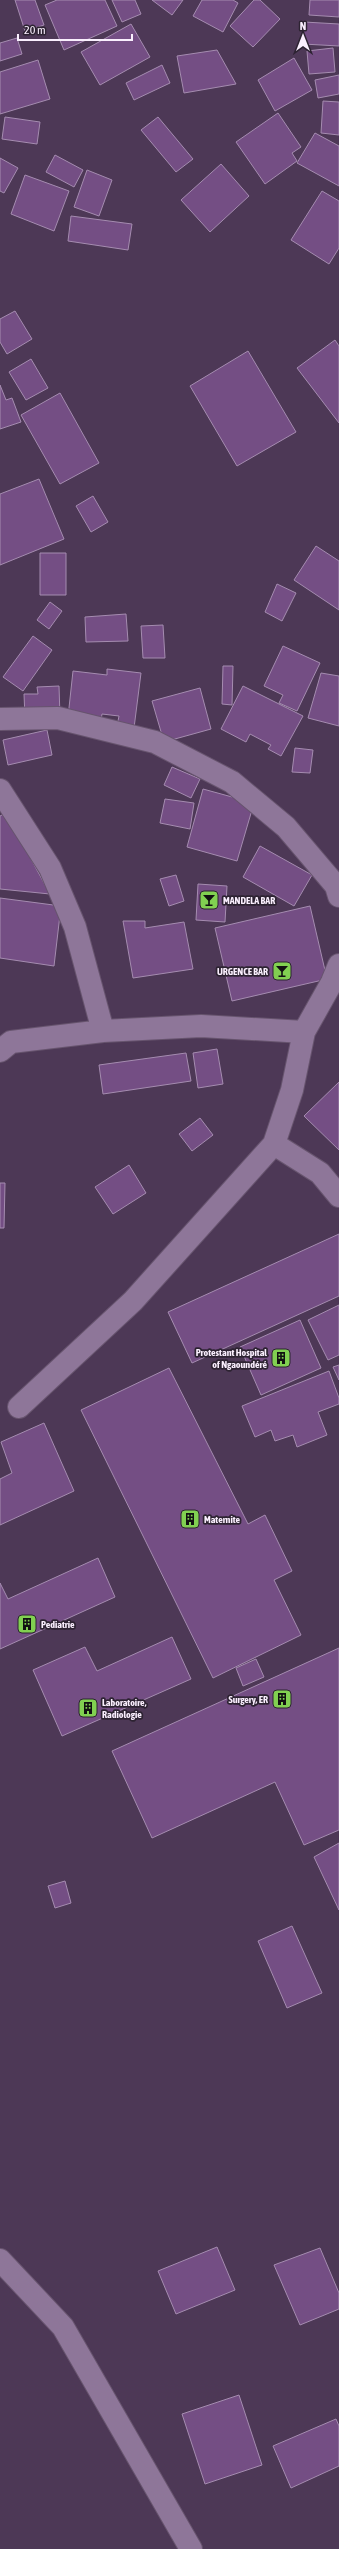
<svg xmlns="http://www.w3.org/2000/svg" width="339" height="2549" font-family="'Asap Condensed',sans-serif">
  <style>
    .building { fill: #744e84; stroke: #a58cb0 }
    .lines { fill: none; stroke-linecap: round; stroke-linejoin: round }
    .minor-casing { stroke: #67546e; stroke-width: 24 }
    .minor { stroke: #8e7699; stroke-width: 22 }
    .labels { text-anchor: middle; stroke-width: 3.5; stroke-linejoin: round; paint-order: stroke }
    .poi-label { font-size: 10px; font-weight: bold; fill: #faeffe; stroke: #2d2332; text-anchor: start }
  </style>
  <rect width="100%" height="100%" fill="#4d3856"/>
  <path class="building" d="M15,0h20l9,25 -19,6z
    M57,0h48l12,26 -53,24 -19,-45z
    M112,0h23l6,14 -19,8z
    M152,0h31l-11,15z
    M202,0h31l5,3 -15,29 -30,-16z
    M254,0h6l20,19 -27,28 -23,-21z
    M310,0h29v17l-30,-2z
    M304,22l35,2v22l-36,-2z
    M131,24l19,33 -50,28 -19,-33z
    M17,38l5,16 -22,7v-18z
    M333,48l2,24 -26,2 -2,-23z
    M217,50l19,34 -52,9 -7,-37z
    M294,58l18,32 -37,21 -17,-31z
    M38,60l12,39 -50,15v-42z
    M162,65l8,18 -36,17 -8,-17z
    M339,75v19l-21,4 -3,-18z
    M323,101l16,1v33l-18,-2z
    M278,113l23,34 -9,6 5,8 -32,23 -29,-42z
    M5,117l35,5 -3,22 -35,-5z
    M158,117l35,42 -17,13 -35,-42z
    M315,133l24,13v40l-42,-23z
    M55,155l28,15 -9,17 -28,-15z
    M0,158l18,10 -14,25 -4,-2z
    M221,164l28,32 -39,36 -29,-32z
    M87,170l25,10 -13,36 -25,-9z
    M25,175l44,16 -15,40 -43,-17z
    M322,191l17,10v47l-10,16 -38,-24z
    M71,216l61,8 -4,26 -60,-9z
    M15,311l17,28 -25,15 -7,-12v-23z
    M335,340l4,6v77l-42,-55z
    M248,351l48,81 -59,34 -47,-80z
    M31,359l17,29 -22,12 -17,-28z
    M0,385l6,15 6,-2 9,24 -21,7z
    M60,393l39,70 -39,21 -39,-69z
    M39,479l25,60 -64,26v-71z
    M93,496l15,26 -17,10 -15,-26z
    M316,546l23,15v49l-45,-30z
    M40,553h26v42h-26z
    M277,584l19,9 -14,28 -17,-9z
    M50,602l12,9 -13,18 -12,-9z
    M126,614l2,27 -42,1 -1,-25z
    M163,625l2,33h-22l-2,-32z
    M33,636l19,14 -29,41 -20,-14z
    M283,646l37,17 -23,48 -18,-8 4,-8 -19,-9z
    M223,666h10l-1,39 -10,-1z
    M107,669l34,4 -7,55 -17,-2 2,-10 -17,-2 -1,6 -33,-3 5,-46 34,4z
    M321,673l18,3v50l-31,-8z
    M59,686l1,31 -35,1 -1,-24h14l-1,-7z
    M243,686l60,30 -22,40 -13,-7 3,-4 -21,-11 -4,8 -25,-13z
    M200,688l11,41 -47,13 -12,-41z
    M47,730l5,25 -44,10 -5,-25z
    M295,748l18,2 -3,23 -18,-1z
    M172,767l28,12 -9,19 -27,-13z
    M203,789l51,14 -17,58 -50,-14z
    M165,799l29,4 -4,26 -30,-6z
    M6,813l44,81 -50,-5v-73z
    M260,846l52,29 -18,31 -51,-29z
    M176,875l8,26 -15,5 -9,-27z
    M198,884l29,2 -2,36 -29,-2z
    M0,898l61,8 -7,60 -54,-8z
    M310,906l17,73 -95,22 -17,-73z
    M123,921h22v7l39,-6 9,47 -60,9z
    M217,1049l6,35 -25,4 -5,-35z
    M186,1053l5,28 -88,13 -4,-29z
    M339,1082v68l-35,-34z
    M200,1118l13,17 -21,16 -13,-17z
    M129,1165l17,28 -33,21 -18,-27z
    M0,1183h5l-1,45h-4z
    M339,1234v62l-147,67 -24,-51z
    M339,1305v50l-11,5 -20,-40z
    M300,1320l21,48 -60,27 -21,-48z
    M339,1365v15l-6,-13z
    M169,1368l79,156 17,-9 27,56 -18,9 27,55 -88,43 -132,-268z
    M329,1371l10,27v6l-21,8 9,23 -30,12 -4,-12 -18,6 -4,-11 -16,7 -13,-31z
    M44,1423l30,68 -74,34v-46l12,-6 -11,-31z
    M98,1558l17,39 -115,52v-66l8,16z
    M172,1637l19,42 -129,57 -29,-66 52,-23 12,24z
    M339,1648v182l-35,15 -29,-63 -123,56 -40,-87z
    M256,1659l8,18 -21,9 -7,-18z
    M339,1843v67l-25,-53z
    M65,1881l6,22 -16,5 -7,-22z
    M292,1926l30,67 -35,15 -29,-67z
    M217,2247l18,43 -59,24 -18,-43z
    M320,2248l19,45v16l-39,16 -26,-60z
    M239,2395l23,70 -57,19 -23,-70z
    M336,2419l3,7v40l-48,22 -18,-42z"/>
  <g class="lines">
    <defs>
      <path id="minor" d="M0,719l58,-1 97,24 77,40 54,45 50,59 3,10
        M0,790l50,78 25,59 28,104
        M304,1032l28,-50 7,-17
        M0,1051l11,-9 92,-11 98,-5 103,6 -12,58 -18,54 -141,157 -114,106
        M274,1144l46,29 19,23
        M0,2260l63,67 128,222"/>
    </defs>
    <use href="#minor" class="minor-casing"/>
    <use href="#minor" class="minor"/>
  </g>
  <defs>
    <symbol id="bar-square" viewBox="-11 -11 22 22"><rect x="-9" y="-9" width="18" height="18" rx="4" fill="#81d051" stroke="#2d2332"/><path d="M-6-5H6L.8 .8V4.5H3.5V6h-7V4.5H-.8V.8Z" fill="#111"/></symbol>
    <symbol id="building-square" viewBox="-11 -11 22 22"><rect x="-9" y="-9" width="18" height="18" rx="4" fill="#81d051" stroke="#2d2332"/><path d="M-4-6H4V6H1V3H-1V6H-4ZM-2.5-4.3h1.7v1.8h-1.7ZM.8-4.3h1.7v1.8H.8ZM-2.5-1h1.7V.8h-1.7ZM.8-1h1.7V.8H.8Z" fill="#111"/></symbol>
  </defs>
  <g fill-rule="evenodd">
    <use href="#bar-square" x="198" y="889" width="22" height="22"/>
    <use href="#bar-square" x="271" y="960" width="22" height="22"/>
    <use href="#building-square" x="270" y="1347" width="22" height="22"/>
    <use href="#building-square" x="179" y="1508" width="22" height="22"/>
    <use href="#building-square" x="16" y="1613" width="22" height="22"/>
    <use href="#building-square" x="271" y="1688" width="22" height="22"/>
    <use href="#building-square" x="77" y="1697" width="22" height="22"/>
  </g>
  <g class="labels">
    <g class="poi-label">
      <text x="223" y="904">MANDELA BAR</text>
      <text x="268" y="975" text-anchor="end">URGENCE BAR</text>
      <text x="267" y="1356" text-anchor="end">Protestant Hospital<tspan x="267" dy="12">of Ngaoundéré</tspan></text>
      <text x="204" y="1523">Maternite</text>
      <text x="41" y="1628">Pediatrie</text>
      <text x="268" y="1703" text-anchor="end">Surgery, ER</text>
      <text x="102" y="1706">Laboratoire,<tspan x="102" dy="12">Radiologie</tspan></text>
    </g>
  </g>
  <g transform="translate(303 36)" stroke="#2d2332" stroke-width="3" paint-order="stroke">
  <path d="M0-3L7 15L0 10L-7 15Z" fill="#faeffe"/>
  <text y="-6" font-size="11" font-weight="bold" text-anchor="middle" fill="#faeffe">N</text>
  </g>
  <path d="M18 34v6h114v-6" fill="none" stroke="#faeffe" stroke-width="2"/>
  <text x="24" y="34" font-size="12" fill="#faeffe" stroke="#2d2332" stroke-width="3" paint-order="stroke">20 m</text>
</svg>
